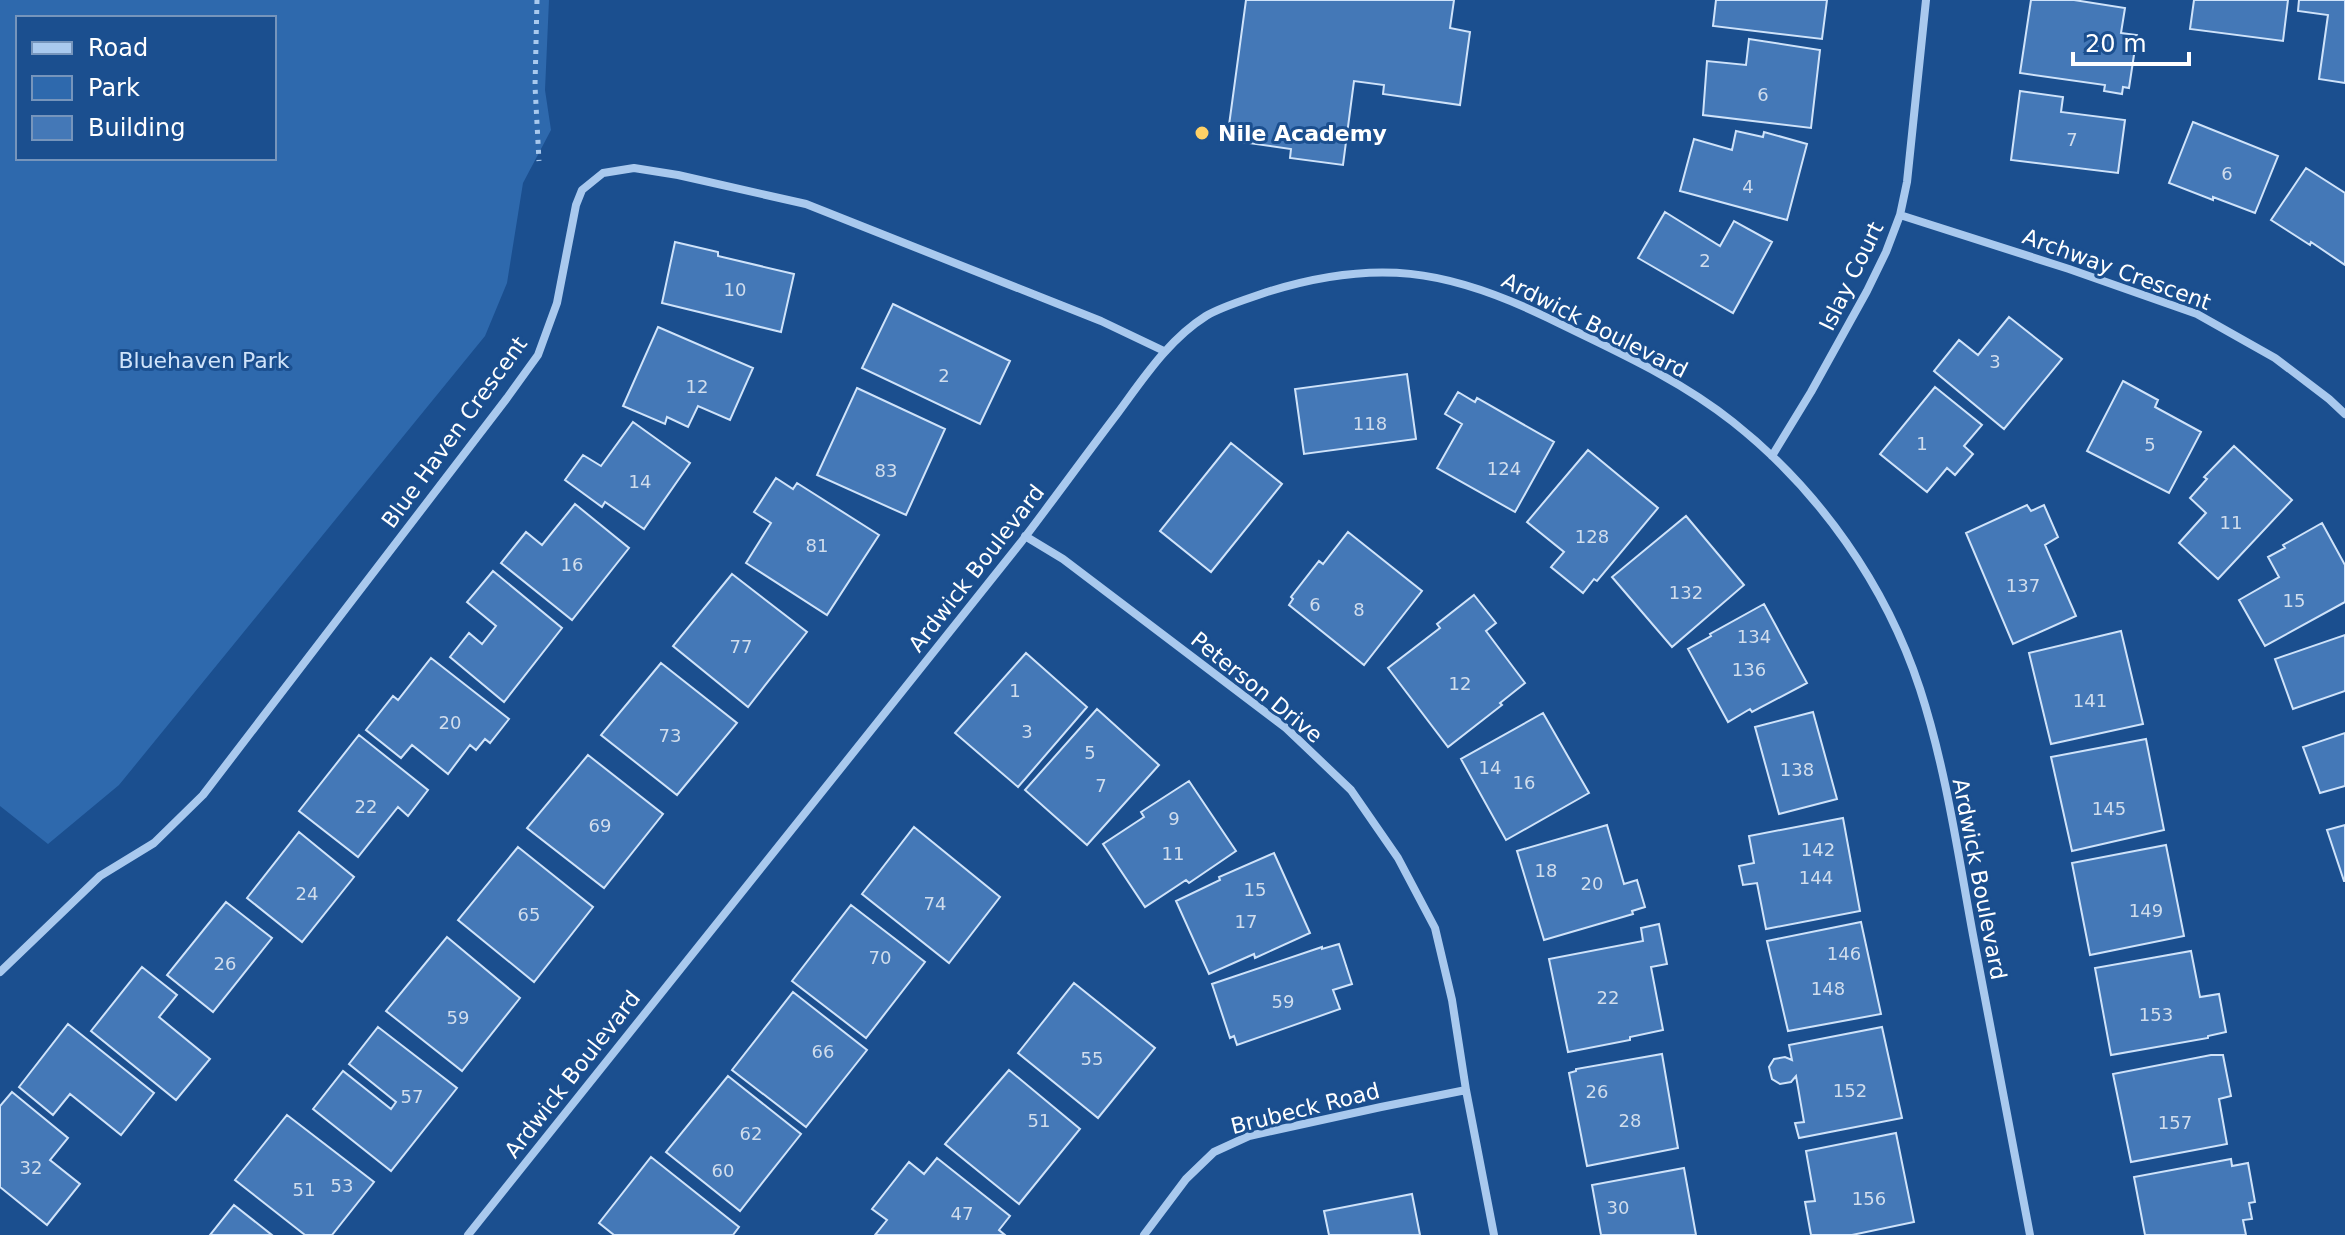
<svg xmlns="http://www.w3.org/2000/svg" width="2345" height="1235" font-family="'DejaVu Sans',sans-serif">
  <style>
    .green { fill: #2e69ad; fill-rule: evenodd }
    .building { fill: #4478b7; stroke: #cfe3fa; stroke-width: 2 }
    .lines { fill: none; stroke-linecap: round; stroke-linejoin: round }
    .path { stroke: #a9c9ee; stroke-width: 5; stroke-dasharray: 4 6; stroke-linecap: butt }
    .street { stroke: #a9c9ee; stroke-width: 8 }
    .poi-dot { fill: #ffd166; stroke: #1b4f8f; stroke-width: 3 }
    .labels { text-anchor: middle; stroke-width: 6; stroke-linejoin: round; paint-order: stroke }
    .number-label { font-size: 18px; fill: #d0dded }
    .poi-label { font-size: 22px; font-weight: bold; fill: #fff; stroke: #1b4f8f; text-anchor: start }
    .street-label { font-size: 22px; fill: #fff; stroke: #1b4f8f }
    .park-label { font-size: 22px; fill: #cfe3fa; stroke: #1b4f8f }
  </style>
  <rect width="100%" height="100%" fill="#1b4f8f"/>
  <path class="green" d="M0,0h549l-4,90 6,40 -28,53 -16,100 -22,53 -366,449 -71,59 -48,-38zM18,18h256v140h-256z"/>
  <path class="building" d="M1246,0h208l-4,28 20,4 -10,73 -77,-11 1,-9 -30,-4 -11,84 -53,-7 1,-9 -64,-9z
    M1716,0h111l-5,39 -109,-13z
    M2031,0h43l51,8 -4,25 16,2 -8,53 -6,-1 -1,7 -18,-3 1,-6 -85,-12z
    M2194,0h94l-5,41 -93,-12z
    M2299,0h46v83l-26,-4 9,-64 -30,-4z
    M1749,39l71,11 -9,78 -108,-13 4,-54 39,4z
    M2020,91l43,6 -2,15 64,8 -7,53 -107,-13z
    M2193,122l85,34 -23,57 -42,-16v3l-44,-17z
    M1736,131l27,6 1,-5 43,12 -20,76 -107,-29 14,-52 38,11z
    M2306,168l39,25v72l-34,-23 -1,3 -39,-25z
    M1665,212l55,34 14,-25 38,21 -39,71 -95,-55z
    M675,242l43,10v4l76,18 -13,58 -119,-29z
    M893,304l117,57 -30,63 -118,-56z
    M2009,317l53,42 -58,70 -70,-58 25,-31 19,15z
    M658,327l95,41 -23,52 -32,-14 -10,21 -21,-10 -2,7 -42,-18z
    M1407,374l9,65 -112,15 -9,-65z
    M2123,381l35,19 -3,7 46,25 -32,61 -82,-42z
    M1935,387l47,38 -18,21 9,8 -18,21 -8,-7 -20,24 -47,-38z
    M857,388l88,41 -39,86 -89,-40z
    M1458,392l17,10 2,-4 77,44 -39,70 -78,-44 25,-44 -17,-10z
    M633,422l57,41 -46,66 -39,-27 -3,5 -37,-27 18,-25 18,11z
    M1231,443l51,41 -71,88 -51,-41z
    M2234,446l58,54 -74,79 -39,-36 27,-30 -16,-15 17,-19 -3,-2z
    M1588,450l70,58 -61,73 -3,-2 -11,14 -32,-26 13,-15 -37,-30z
    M776,478l17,11 4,-6 82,52 -52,80 -81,-52 25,-40 -17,-11z
    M575,504l54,44 -57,72 -71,-57 25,-31 16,13z
    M2027,505l4,6 13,-6 14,32 -13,8 31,71 -63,28 -47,-111z
    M1686,516l58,69 -72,62 -60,-70z
    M2322,523l23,42v37l-80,44 -26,-46 40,-23 -11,-20 17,-9 -2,-3z
    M1348,532l74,59 -58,74 -75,-60 4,-6 -2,-2 28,-36 4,3z
    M493,571l69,57 -58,74 -54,-45 19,-24 13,11 14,-18 -29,-24z
    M732,574l75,58 -59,75 -75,-61z
    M1474,595l22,28 -10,8 39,52 -25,20 2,2 -54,42 -60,-79 52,-40 -3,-4z
    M1764,604l43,79 -55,29 -2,-3 -22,13 -40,-73 23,-13 -1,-2z
    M2121,631l22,93 -92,20 -22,-91z
    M2345,635v56l-52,18 -18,-50z
    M1026,653l61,54 -69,80 -63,-54z
    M431,658l78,61 -19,24 -5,-4 -9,11 -6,-5 -22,29 -36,-29 -11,13 -35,-28 27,-34 5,4z
    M661,663l76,60 -60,72 -76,-60z
    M1097,709l62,56 -72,80 -62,-55z
    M1813,712l24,87 -58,15 -24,-87z
    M1543,713l46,80 -83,47 -45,-81z
    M2345,733v53l-25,7 -17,-46z
    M359,735l69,55 -20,26 -10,-9 -40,50 -59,-46z
    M2146,739l18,91 -92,21 -21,-94z
    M588,755l75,59 -59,74 -77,-60z
    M1189,781l47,70 -47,32 -3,-3 -41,27 -42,-63 41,-27 -3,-5z
    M1843,818l17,93 -94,18 -9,-46 -14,2 -4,-19 15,-3 -5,-27z
    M1607,825l17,59 13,-4 8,27 -13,4 1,3 -89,26 -27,-89z
    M2345,825v56h-1l-17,-51z
    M914,827l86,70 -51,66 -87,-69z
    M299,832l55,45 -52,65 -55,-44z
    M2166,845l18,91 -94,19 -18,-92z
    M518,847l75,60 -59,75 -76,-62z
    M1274,853l36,80 -55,25 -1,-4 -45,20 -33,-73 44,-21 -1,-3z
    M226,902l46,36 -59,74 -46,-37z
    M851,905l74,57 -59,76 -74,-57z
    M1861,922l20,92 -93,17 -21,-90z
    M1659,924l8,40 -16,3 12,63 -33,7v3l-62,12 -19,-93 94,-18 -2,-13z
    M447,937l73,61 -58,73 -76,-60z
    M1339,944l13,40 -19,6 7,19 -103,36 -3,-9 -4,2 -18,-54 110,-37v2z
    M2191,951l9,46 19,-3 7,38 -18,4v2l-97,17 -16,-87z
    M142,967l35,28 -18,22 51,42 -34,41 -85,-69z
    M1074,983l81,65 -57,70 -80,-65z
    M793,992l74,58 -61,77 -74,-57z
    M68,1024l86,69 -33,42 -51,-41 -17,21 -34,-28z
    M378,1027l79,61 -66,83 -78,-62 30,-38 48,38 5,-7 -47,-38z
    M1882,1027l20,91 -103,20 -4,-15 9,-1 -8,-46 -5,6 -11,2 -8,-5 -3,-12 5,-8 11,-2 7,3 -3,-15z
    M1662,1054l16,94 -91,18 -18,-93 7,-2v-2z
    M2211,1055h12l8,41 -12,3 8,45 -96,18 -18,-88z
    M1009,1070l71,59 -61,75 -74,-60z
    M728,1076l73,58 -61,77 -74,-59z
    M12,1092l56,46 -18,22 30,24 -33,41 -47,-38v-81z
    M287,1115l87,67 -42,53h-27l-70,-55z
    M1896,1133l18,89 -62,13h-41l-6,-33 10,-1 -9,-50z
    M651,1157l88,70 -6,8h-119l-15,-12z
    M937,1158l73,58 -11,14 6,5h-130l12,-15 -15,-11 37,-47 15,12z
    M2231,1159l1,7 16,-3 7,39 -6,1 3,16 -9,1 3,15h-101l-11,-58z
    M1684,1168l12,67h-95l-9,-50z
    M1412,1194l8,41h-91l-5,-24z
    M234,1205l38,30h-62z"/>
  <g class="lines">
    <path class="path" d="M537,0l-2,86 4,75"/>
    <path class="street" d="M1900,215l169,54 128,45 78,44 54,41 16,15
      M1772,456l39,-64 56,-101 19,-39 14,-37 7,-33 19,-182
      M1025,536l38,23 223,169 65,62 47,68 37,70 17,72 14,90 28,145
      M0,972l100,-96 54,-33 49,-48 304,-397 31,-43 19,-52 19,-98 6,-15 21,-17 31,-5 44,7 128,29 295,117 63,30
      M468,1235c183,-232 370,-462 554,-694 32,-42 63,-85 95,-127 26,-35 51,-74 89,-98 17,-10 42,-17 61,-24 108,-34 181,-23 281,26 63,31 130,60 185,104 86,68 153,163 187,267 26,80 38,165 53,246 19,100 38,200 57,300
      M1144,1235l42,-56 28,-27 35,-16 132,-29 85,-17"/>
  </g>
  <circle class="poi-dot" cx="1202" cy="133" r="8"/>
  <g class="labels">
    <g class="number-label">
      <text x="1763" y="101">6</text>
      <text x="2072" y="146">7</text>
      <text x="2227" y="180">6</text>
      <text x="1748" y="193">4</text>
      <text x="1705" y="267">2</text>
      <text x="735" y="296">10</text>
      <text x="1995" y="368">3</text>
      <text x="944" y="382">2</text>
      <text x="697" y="393">12</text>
      <text x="1370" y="430">118</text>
      <text x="1922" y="450">1</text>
      <text x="2150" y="451">5</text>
      <text x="1504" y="475">124</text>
      <text x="886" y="477">83</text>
      <text x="640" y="488">14</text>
      <text x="2231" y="529">11</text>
      <text x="1592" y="543">128</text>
      <text x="817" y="552">81</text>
      <text x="572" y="571">16</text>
      <text x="2023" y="592">137</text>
      <text x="1686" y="599">132</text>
      <text x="2294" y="607">15</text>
      <text x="1315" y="611">6</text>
      <text x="1359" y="616">8</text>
      <text x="1754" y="643">134</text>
      <text x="741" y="653">77</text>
      <text x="1749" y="676">136</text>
      <text x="1460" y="690">12</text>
      <text x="1015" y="697">1</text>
      <text x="2090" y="707">141</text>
      <text x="450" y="729">20</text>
      <text x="1027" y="738">3</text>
      <text x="670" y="742">73</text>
      <text x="1090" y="759">5</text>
      <text x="1490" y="774">14</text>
      <text x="1797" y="776">138</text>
      <text x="1524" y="789">16</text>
      <text x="1101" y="792">7</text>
      <text x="366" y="813">22</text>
      <text x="2109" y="815">145</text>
      <text x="1174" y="825">9</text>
      <text x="600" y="832">69</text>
      <text x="1818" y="856">142</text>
      <text x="1173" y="860">11</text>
      <text x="1546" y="877">18</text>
      <text x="1816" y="884">144</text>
      <text x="1592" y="890">20</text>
      <text x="1255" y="896">15</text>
      <text x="307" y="900">24</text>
      <text x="935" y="910">74</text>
      <text x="2146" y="917">149</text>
      <text x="529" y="921">65</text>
      <text x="1246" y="928">17</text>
      <text x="1844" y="960">146</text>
      <text x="880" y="964">70</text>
      <text x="225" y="970">26</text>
      <text x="1828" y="995">148</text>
      <text x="1608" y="1004">22</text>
      <text x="1283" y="1008">59</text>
      <text x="2156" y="1021">153</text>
      <text x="458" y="1024">59</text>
      <text x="823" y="1058">66</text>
      <text x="1092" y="1065">55</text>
      <text x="1850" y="1097">152</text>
      <text x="1597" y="1098">26</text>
      <text x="412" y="1103">57</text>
      <text x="1039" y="1127">51</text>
      <text x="1630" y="1127">28</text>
      <text x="2175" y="1129">157</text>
      <text x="751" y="1140">62</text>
      <text x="31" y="1174">32</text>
      <text x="723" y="1177">60</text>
      <text x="342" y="1192">53</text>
      <text x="304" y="1196">51</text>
      <text x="1869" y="1205">156</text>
      <text x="1618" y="1214">30</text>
      <text x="962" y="1220">47</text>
    </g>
    <g class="poi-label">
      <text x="1218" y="141">Nile Academy</text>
    </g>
    <g class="street-label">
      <text transform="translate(2117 269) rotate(20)" y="8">Archway Crescent</text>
      <text transform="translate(1851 276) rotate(-64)" y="8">Islay Court</text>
      <text transform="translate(1595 325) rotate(27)" y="8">Ardwick Boulevard</text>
      <text transform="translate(454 432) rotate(-54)" y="8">Blue Haven Crescent</text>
      <text transform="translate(976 568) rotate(-52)" y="8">Ardwick Boulevard</text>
      <text transform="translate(1257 687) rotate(39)" y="8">Peterson Drive</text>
      <text transform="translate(1980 879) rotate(79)" y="8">Ardwick Boulevard</text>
      <text transform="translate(572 1074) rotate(-52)" y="8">Ardwick Boulevard</text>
      <text transform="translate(1305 1108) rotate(-14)" y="8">Brubeck Road</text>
    </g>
    <g class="park-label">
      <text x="204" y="368">Bluehaven Park</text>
    </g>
  </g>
  <rect x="16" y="16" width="260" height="144" fill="#1b4f8f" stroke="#7695bc" stroke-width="2"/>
  <rect x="32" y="42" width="40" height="12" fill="#a9c9ee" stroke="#7695bc" stroke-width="2"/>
  <text x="88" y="56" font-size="24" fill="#ffffff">Road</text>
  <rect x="32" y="76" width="40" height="24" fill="#2e69ad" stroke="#7695bc" stroke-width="2"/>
  <text x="88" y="96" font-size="24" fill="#ffffff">Park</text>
  <rect x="32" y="116" width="40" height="24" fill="#4478b7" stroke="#7695bc" stroke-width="2"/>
  <text x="88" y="136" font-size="24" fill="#ffffff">Building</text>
  <path d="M2073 52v12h116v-12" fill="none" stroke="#ffffff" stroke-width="4"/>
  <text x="2085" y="52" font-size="24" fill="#ffffff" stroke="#1b4f8f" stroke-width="6" paint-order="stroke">20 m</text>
</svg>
